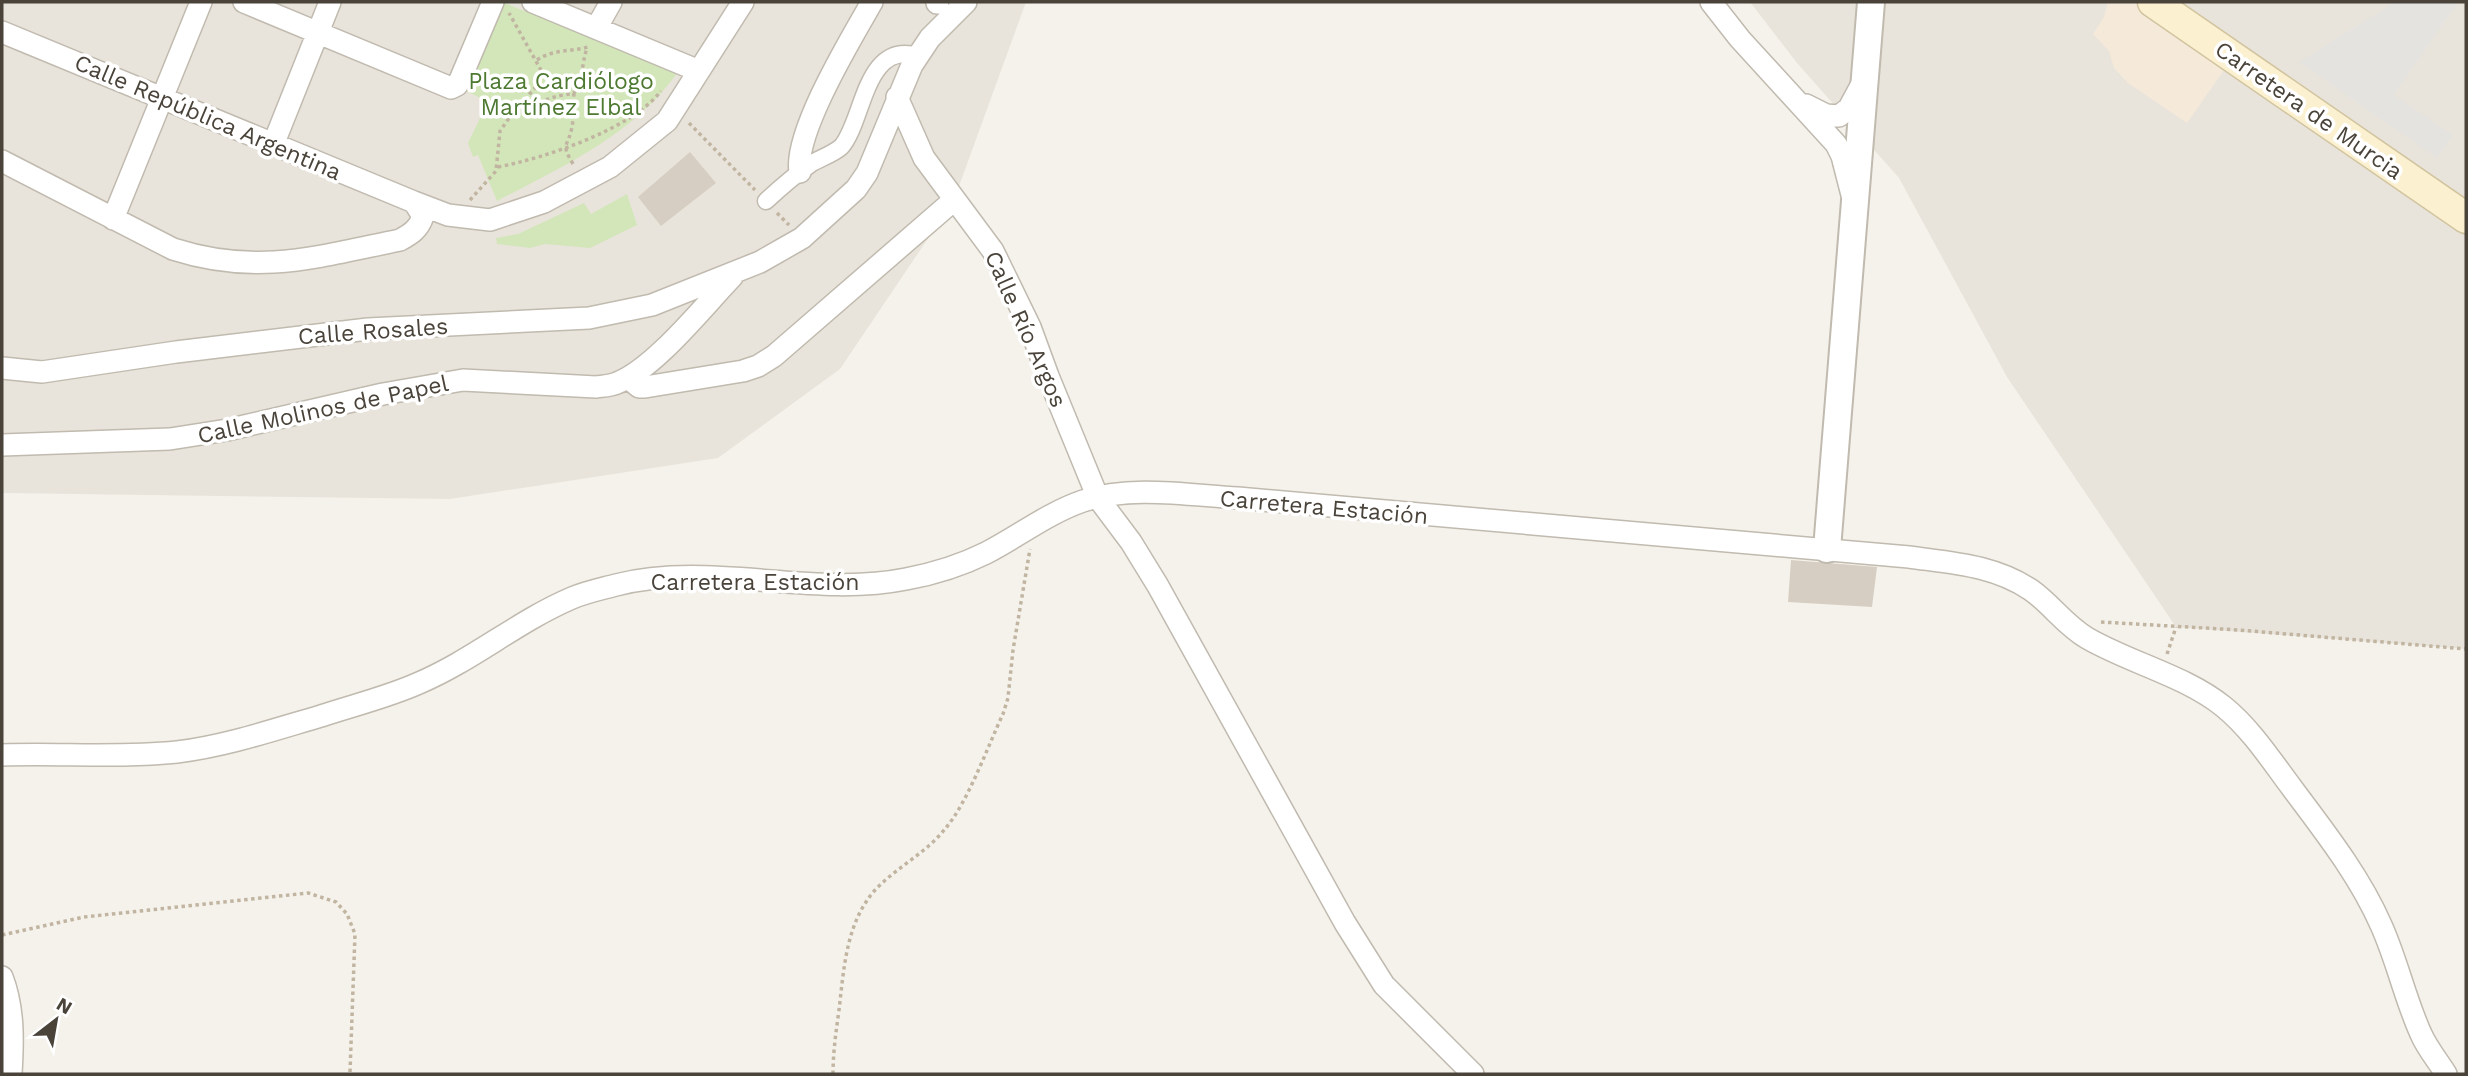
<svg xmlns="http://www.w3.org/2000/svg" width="2468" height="1076" font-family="'Work Sans',sans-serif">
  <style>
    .residential { fill: #e9e4db }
    .commercial { fill: #f5e9da }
    .green { fill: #d2e6b9 }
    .parking { fill: #e4e3e0 }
    .building { fill: #d6cec2 }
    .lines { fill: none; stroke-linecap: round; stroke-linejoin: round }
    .pedestrian-casing { stroke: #c0baaf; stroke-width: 19 }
    .minor-casing { stroke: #c0baaf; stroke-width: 24 }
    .tertiary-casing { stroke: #c0baaf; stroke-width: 30 }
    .secondary-casing { stroke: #d1c49f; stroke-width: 33 }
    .path { stroke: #c1b5a1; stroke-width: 3.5; stroke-dasharray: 3.5 3.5; stroke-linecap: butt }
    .pedestrian { stroke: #fff; stroke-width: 16 }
    .minor { stroke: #fff; stroke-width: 21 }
    .tertiary { stroke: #fff; stroke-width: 26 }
    .secondary { stroke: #fbf0d0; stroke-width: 30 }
    .labels { text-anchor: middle; stroke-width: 7; stroke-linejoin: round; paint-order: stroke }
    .park-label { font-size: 23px; fill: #4d7930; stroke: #fff }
    .street-label { font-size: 23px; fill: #49433a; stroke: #fff }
  </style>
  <rect width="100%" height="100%" fill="#f5f2ec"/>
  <path class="residential" d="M2,2h1024l-72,198 -114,169 -122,89 -268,41 -448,-6z
    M1750,2h716v647l-290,-22 -169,-250 -108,-199 -102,-115z"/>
  <path class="commercial" d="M2108,2h28l91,64 -40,57 -59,-40 -14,-15 -5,-17 -16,-17 11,-17z"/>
  <path class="green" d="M502,2l176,70c-45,63 -114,94 -181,129l-19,-46 -5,2 -5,-14 14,-29 7,2 6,-12 -30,-13z
    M627,194l10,31 -47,23 -45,-4 -15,4 -33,-4 -1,-6 22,-4 66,-31 7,11z"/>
  <path class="parking" d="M2395,2h63l-64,93 59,40 -16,23 -138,-96z"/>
  <path class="building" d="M690,152l26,31 -55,43 -23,-29z
    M1791,560l86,7 -5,40 -84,-5z"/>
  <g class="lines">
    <defs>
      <path id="pedestrian" d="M766,201c15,-14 29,-26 46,-38 9,-5 21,-9 29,-16 23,-25 23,-107 77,-91"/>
      <path id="minor" d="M244,2l207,86 6,-3 3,-5 33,-78
        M533,2l166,69
        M1711,2l29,37 96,105 6,12 10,39
        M937,3l1,-1
        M597,27l14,-25
        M2,32l412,170 34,13 42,5 54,-18 66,-35 57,-46 76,-119
        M897,97l27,61 69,93 37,76 18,49 50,122 33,44 27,44 187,337 39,62 89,89
        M1806,105l20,10 13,1 10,-8 13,-24
        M273,145l57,-143
        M2,161l171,88c84,27 144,8 227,-9 11,-6 19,-11 23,-24l-9,-14
        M800,172c-7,-38 52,-135 72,-170
        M113,219l88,-217
        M2,368l40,4 134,-20 192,-23 221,-11 63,-13 108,-43 42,-24 54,-49 11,-16 45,-108 18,-27 36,-36
        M634,375l-1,7 6,5h6l98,-16 15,-5 16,-10 180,-156
        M2,445l168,-6 57,-9 156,-36 80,-14 133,7c7,-1 14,-1 21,-4 37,-14 86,-76 115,-106
        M2,755c58,-2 117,3 175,-3 49,-6 96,-22 144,-36 33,-11 67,-19 98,-33 54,-23 99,-62 153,-85 14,-6 29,-9 44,-13 94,-24 196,13 290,-6 27,-5 56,-14 80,-26 33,-17 62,-40 97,-52 48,-16 105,-6 155,-3l671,59c43,6 85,8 122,33 20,14 34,35 56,48 43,25 99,38 137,69 27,22 47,53 68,81 32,43 67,87 89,137 16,35 24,74 40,109 6,14 17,27 25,40
        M2,977c12,31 11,64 9,97"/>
      <path id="tertiary" d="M1827,549l44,-547"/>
      <path id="secondary" d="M2153,2l313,216"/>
    </defs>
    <use href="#pedestrian" class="pedestrian-casing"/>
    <use href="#minor" class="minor-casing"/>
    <use href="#tertiary" class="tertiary-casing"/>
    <use href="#secondary" class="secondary-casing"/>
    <path class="path" d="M537,60c16,-11 33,-8 51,-13
      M514,111c15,3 20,-4 32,-11 8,-4 19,-5 28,-7 10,-17 7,-27 13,-45
      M689,123l66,67
      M573,164c-13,-22 -5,-16 -1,-37 2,-10 1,-23 2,-34
      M498,167c47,-9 134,-38 163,-76
      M470,200l26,-29 4,-40 14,-20 21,-23 7,-16 -33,-59
      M777,213l12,12
      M2101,622l138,8 227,19
      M2167,654l9,-27
      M2,935l82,-18 224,-24 28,9 11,12 8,20 -5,138
      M833,1074c0,-22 3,-42 6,-64 5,-42 7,-88 37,-121 21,-22 50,-36 69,-60 23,-27 42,-81 58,-115l5,-16 5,-48 17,-101"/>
    <use href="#pedestrian" class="pedestrian"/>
    <use href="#minor" class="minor"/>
    <use href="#tertiary" class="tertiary"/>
    <use href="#secondary" class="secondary"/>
  </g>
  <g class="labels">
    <g class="park-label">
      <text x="561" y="89">Plaza Cardiólogo<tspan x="561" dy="26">Martínez Elbal</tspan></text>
    </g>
    <g class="street-label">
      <text transform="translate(2309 110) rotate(35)" y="8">Carretera de Murcia</text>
      <text transform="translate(208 117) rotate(23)" y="8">Calle República Argentina</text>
      <text transform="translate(1026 329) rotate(66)" y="8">Calle Río Argos</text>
      <text transform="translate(373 331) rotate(-4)" y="8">Calle Rosales</text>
      <text transform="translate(323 409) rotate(-12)" y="8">Calle Molinos de Papel</text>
      <text transform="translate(1324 507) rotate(5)" y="8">Carretera Estación</text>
      <text x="755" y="590">Carretera Estación</text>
    </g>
  </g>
  <rect width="2468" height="1076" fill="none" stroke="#49433a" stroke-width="7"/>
  <g transform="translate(56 1020) rotate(31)" stroke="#ffffff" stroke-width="5" paint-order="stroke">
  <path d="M0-5L12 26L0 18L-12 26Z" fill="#49433a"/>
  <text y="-10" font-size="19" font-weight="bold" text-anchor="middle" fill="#49433a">N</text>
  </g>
</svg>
